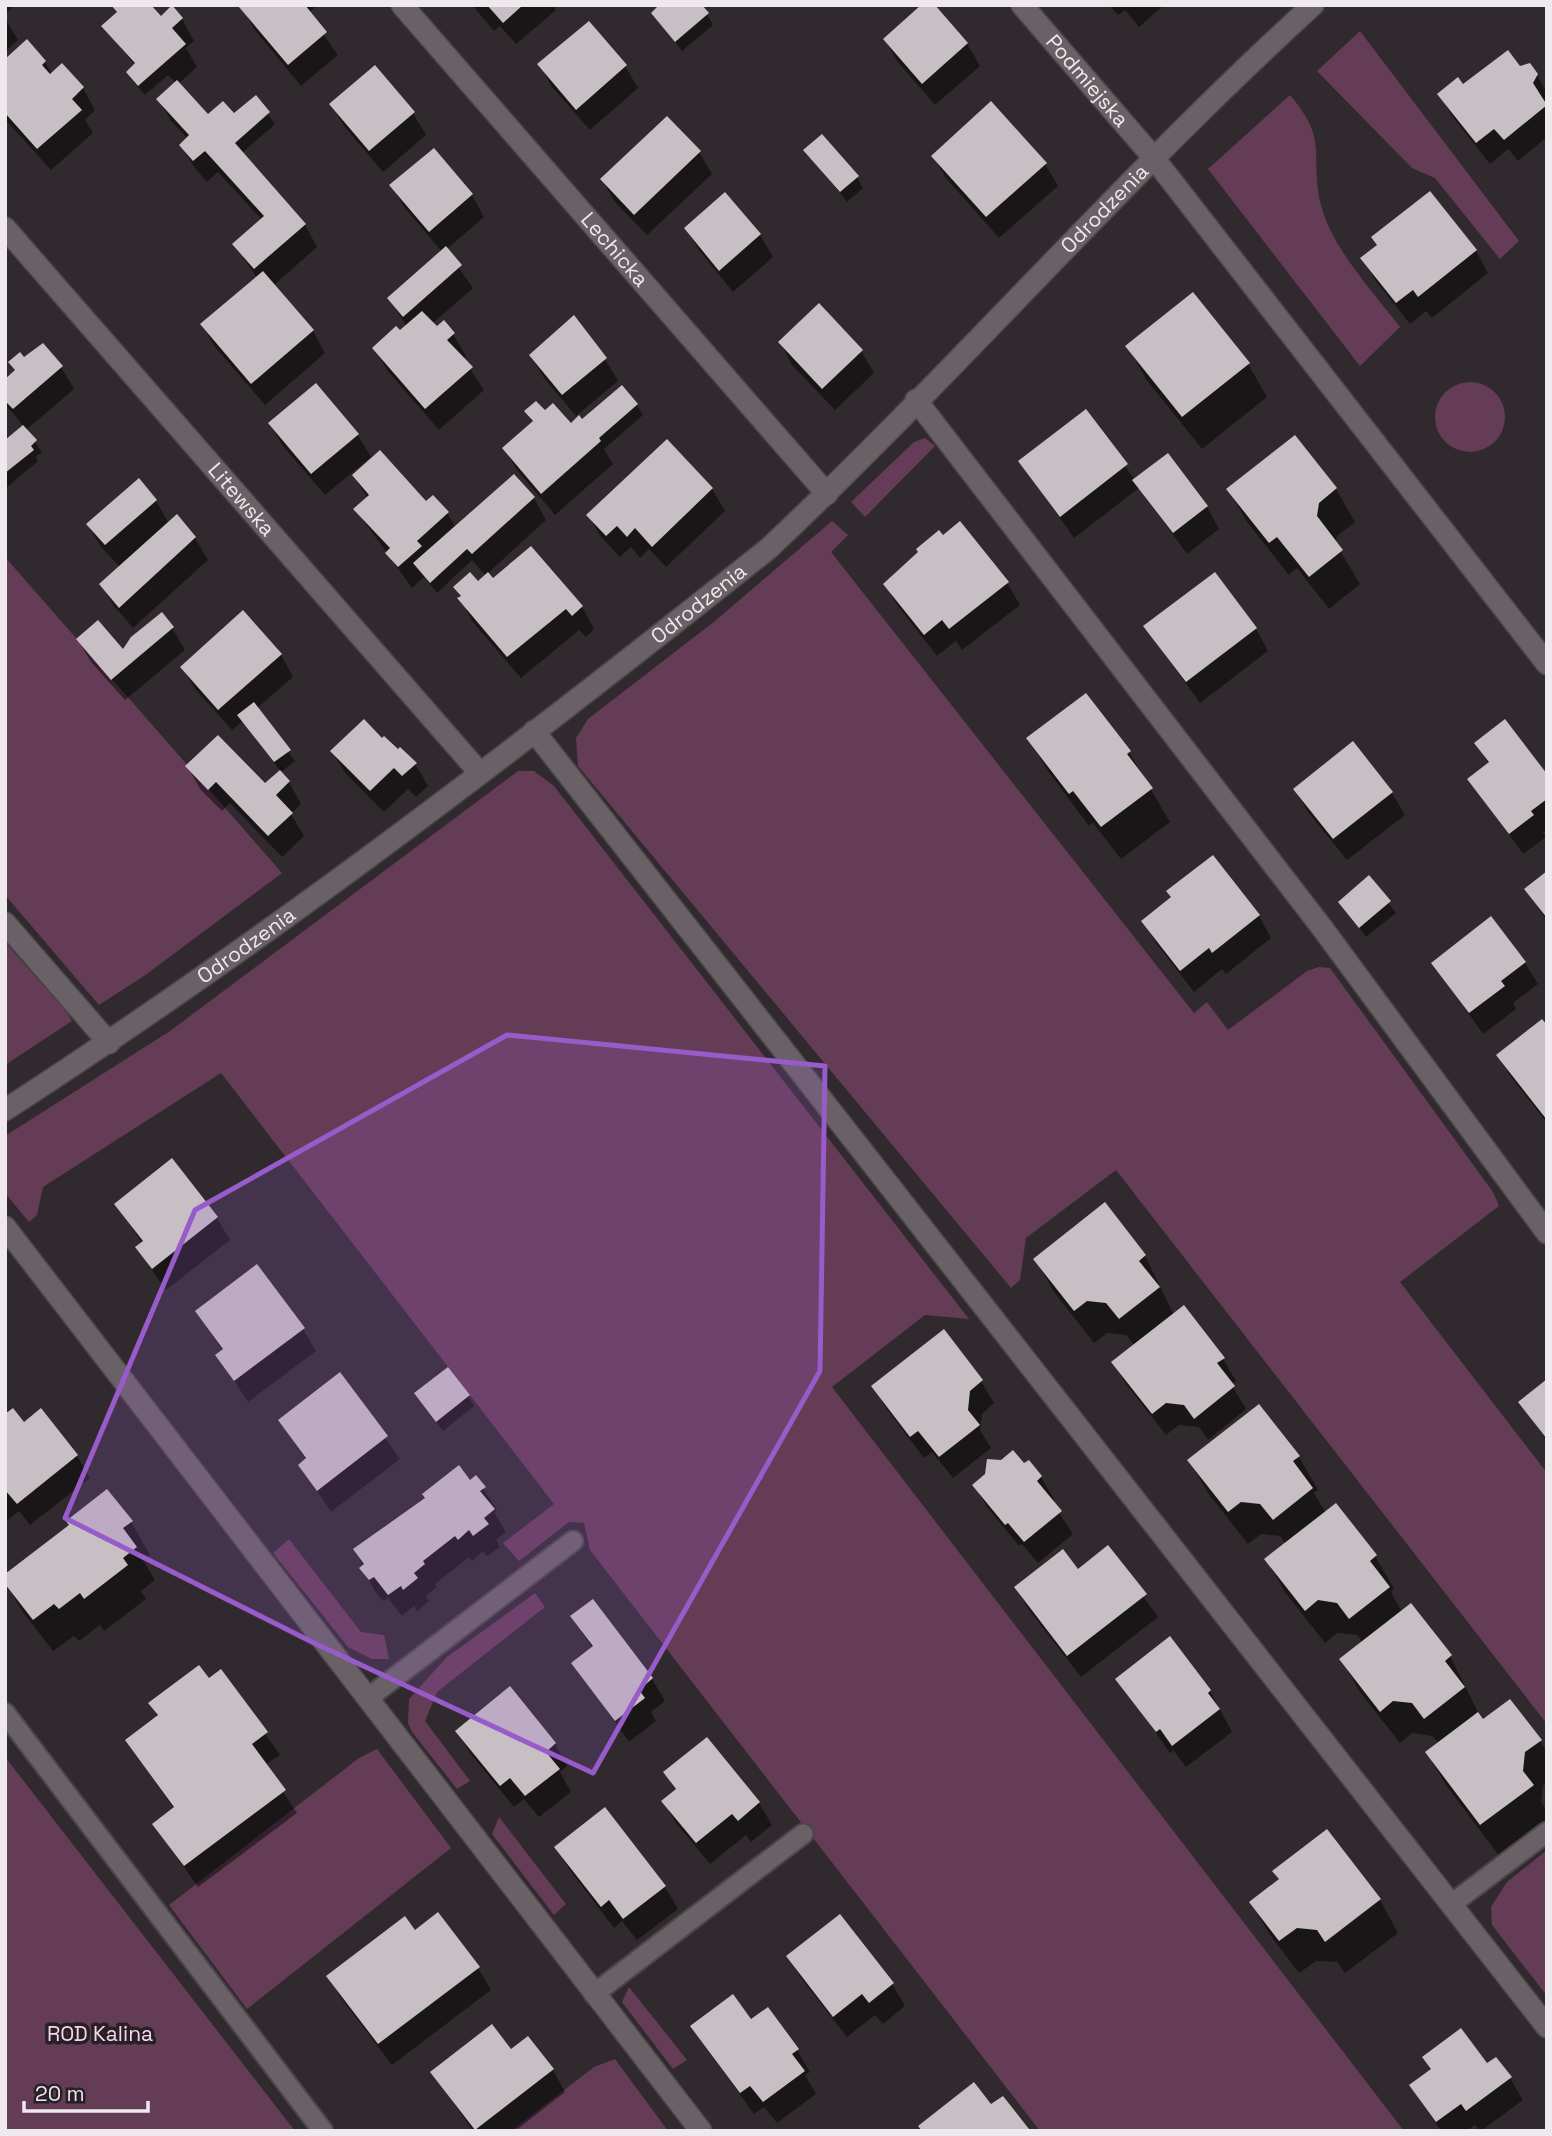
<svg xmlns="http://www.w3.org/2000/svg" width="1552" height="2136" font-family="'Space Grotesk',sans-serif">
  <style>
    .green { fill: #643c56 }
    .shadow { fill: #0007 }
    .building { fill: #c7bfc4 }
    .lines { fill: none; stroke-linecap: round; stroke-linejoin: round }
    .lane-casing { stroke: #4b4649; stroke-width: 23 }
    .street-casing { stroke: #4b4649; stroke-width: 24 }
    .lane { stroke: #696165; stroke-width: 19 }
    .street { stroke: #696165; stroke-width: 21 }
    .marked { fill: #985bca; fill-opacity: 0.2; stroke: #985bca; stroke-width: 5; stroke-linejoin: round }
    .labels { text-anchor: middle; stroke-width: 7; stroke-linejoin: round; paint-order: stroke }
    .street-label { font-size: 21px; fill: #eee9ec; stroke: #272024 }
    .park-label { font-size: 21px; fill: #fad4eb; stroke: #272024 }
  </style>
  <rect width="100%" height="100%" fill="#302a2e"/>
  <path class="green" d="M1360,31l159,210 -19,18 -65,-81 -23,-10 -95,-97z
    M1290,95c40,47 19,59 31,110 10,42 53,88 79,122l-40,39 -152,-197z
    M1435 417a35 35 0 1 1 70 0a35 35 0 1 1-70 0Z
    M925,438l10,8 -70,71 -14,-15 63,-60z
    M832,521l16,14 -17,17 363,461 13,-11 21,28 79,-59 12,-4 11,1 163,224 6,14 -99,76 147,191v251l-431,-554 -90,68 -6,42 -9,8 -433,-522 -2,-28 12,-19 127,-98z
    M5,557l277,316 -138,103 -45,29 -94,-110z
    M518,771h16l20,15 415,533 -44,-4 -93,72 572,744h-364l-450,-581 -6,-27 -15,-1 -50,39 -16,-18 51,-39 -333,-431 -178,114 -6,28 -8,7 -24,-29v-57l165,-105z
    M5,942l61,69 6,10 -67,44z
    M289,1539l72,93 23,3 5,24h-17l-24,-12 -75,-94z
    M535,1593l10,14 -108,85 -12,29 45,60 -13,8 -45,-57 -4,-9 1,-24 38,-42z
    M377,1749l74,99 -204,161 -78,-104 190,-147z
    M5,1756l4,6 286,369h-290z
    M499,1817l67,87 -12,11 -62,-81z
    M1547,1850v146l-55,-71 -1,-18 16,-25z
    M629,1987l58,73 -14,9 -51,-67z
    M615,2059l53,72h-157l83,-64z"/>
  <path class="shadow" d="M5,5h10l-10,9z
    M113,5l48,13 21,1 12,22 -8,7 11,19 -19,17 36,40 20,-8 21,-19 20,27 -34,30 64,71 12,22 -44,39 40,45 12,22 -60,52 -50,-58 -13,-22 55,-47 -23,-34 28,-24 -44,-48 -11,10 -13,-15 -13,-22 7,-6 -17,-18 -12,-22 17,-16 -8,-8 -23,20 -11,-12 -6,-11 7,-7 -31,-38 14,-13z
    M244,5h68l2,3 -6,5 30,42 -37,31 -47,-57 -12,-22z
    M472,5h81l3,5 -40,34 -16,-18 -6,5z
    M1109,5h55l-25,22 -14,-17 -7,5z
    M653,13l54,1 6,11 -31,26z
    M5,18l13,22 -13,12z
    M589,23l36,43 13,22 -48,42 -38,-43 -12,-22z
    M885,39l82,5 13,22 -45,39 -38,-44z
    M5,61l40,1 7,12 31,14 12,22 -10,10 8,13 -42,37 -46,-51z
    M1519,67l18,8 10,18v44l-29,24 -10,-12 -18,15 -38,-48 -13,-22z
    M331,104l82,9 13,22 -43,37 -39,-46z
    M434,150l38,45 12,22 -38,33 27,38 -41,36 21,10 13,22 -3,3 21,31 -45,40 -52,-60 -13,-22 33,-21 -18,-29 53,-46 -38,-45 -12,-22z
    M806,151l51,26 6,11 -16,14z
    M699,152l13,22 -65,61 -32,-33 -13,-22z
    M933,156l112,8 13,22 -59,52 -53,-60z
    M1429,193l47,58 12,22 -56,45 -6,-7 -16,13 -35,-44 -13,-22 16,-12z
    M725,194l35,41 13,22 -40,35 -34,-42 -13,-22z
    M1192,294l56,70 19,33 -65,52 -56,-70 -19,-33z
    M780,342l81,9 13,22 -39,37 -43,-45z
    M531,356l74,3 13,22 -42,35 -32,-38z
    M24,360l37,7 13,22 -48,41 16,22 -6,5 2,4 -33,28v-46l19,-16 -19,-23v-23z
    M637,405l6,10 -39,34 9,15 -58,51 -38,-45 -13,-22 29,-25 -7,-11 19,1 26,12z
    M1086,411l49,69 72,27 12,22 -32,25 -48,-66 -65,50 -54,-77z
    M270,424l88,11 13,22 -46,38 -42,-49z
    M1295,437l41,52 19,33 -18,14 -1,8 24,40 -31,25 -32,-41 -8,7 -42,-53 -19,-33z
    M354,476l93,37 9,15 78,-30 12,22 -59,54 6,7 38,-33 51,59 12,22 -8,8 -7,-7 -58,48 -49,-57 -17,-34 22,-3 9,-8 -14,-16 -35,33 -13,-16 -12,11 -56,-78 12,-11z
    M712,489l13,22 -59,56 -17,-18 -9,9 -9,-11 -11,10 -19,-20 -13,-22z
    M156,501l13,23 8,-7 18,21 13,22 -75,68 -19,-22 -13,-22 19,-17 -19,-20 -13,-22z
    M1007,583l13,22 -58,45 -6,-9 -19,15 -39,-50 -13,-22z
    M1145,627l111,2 12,22 -68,52z
    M172,628l13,22 -60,50 -34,-38 -13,-22 45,12z
    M281,655l12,22 -37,32 39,52 -14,11 -38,-51 -11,9 -37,-41 -13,-22z
    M1029,739l100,13 41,70 -49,37 -28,-36 -4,3 -41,-55z
    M382,740l33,24 13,22 -12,11 -8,-8 -24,23 -39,-39 -13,-22z
    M1353,743l39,50 13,22 -58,45 -39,-48 -13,-22z
    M1477,743l70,34v53l-4,3 3,4 -23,17 -53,-75 19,-15z
    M188,767l77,19 24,-4 12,22 -10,10 13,22 -22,21 -52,-54 -8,8 -22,-22z
    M1547,874v47l-21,-32z
    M1369,877l27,36 -30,24 -26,-35z
    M1259,916l12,22 -45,36 -4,-5 -28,23 -38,-49 -13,-22z
    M1433,963h92l13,21 -25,19 3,6 -33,25z
    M1547,1028v95l-36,-46 -13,-22z
    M172,1160l45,58 13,22 -64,50 -29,-42 5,-5 -26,-39z
    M1105,1205l40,51 29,59 49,44 13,22 -5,3 15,25 -38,31 -9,-13 -20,-2 -13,10 -40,-51 -13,-22 22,-16 -9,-11 -19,-2 -13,10 -40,-51 -19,-33z
    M197,1311l106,18 13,22 -68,51 -30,-46 5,-5z
    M340,1375l60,84 -69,53 -31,-47 6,-5 -26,-40z
    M981,1381l13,22 -12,11 -2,16 11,18 -38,30 -21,-26 -8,6 -38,-50 -13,-22z
    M1547,1382v59l-27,-39z
    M416,1394l52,2 6,10 -31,25z
    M1259,1406l40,51 19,33 -4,3 12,20 49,43 19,33 -3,3 11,20 48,44 33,66 57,19 7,11v31l-4,3 -2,16 6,9v11l-47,35 -54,-72 -19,-32 12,-9 -7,-8 -20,-3 -12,10 -40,-51 -19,-33 22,-16 -6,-8 -20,-2 -12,10 -40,-51 -19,-33 20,-15 -6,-8 -19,-2 -13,10 -40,-51 -19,-33z
    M41,1411l36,45 13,22 -60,47 -11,-14 -14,11v-106l19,8z
    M1002,1462l22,4 4,-4 13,15 13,22 -3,2 22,33 -35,29 -16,-19 -3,2 -32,-39 -13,-22z
    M476,1478l21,32 -3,2 12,20 -10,8 4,7 -13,9 -4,-5 -11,10 -3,-4 -34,27 2,3 -11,9 3,5 -12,10 -3,-5 -12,10 -14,-18 -5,3 -9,-11 -19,-40 35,-28 3,3z
    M131,1522l19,33 -7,5 12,20 -14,11 5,8 -42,32 -4,-6 -21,16 -5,-5 -21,15 -31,-40 -17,-29z
    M1108,1548l50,69 -77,60 -52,-67 -13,-22 62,-17z
    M572,1617l80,62 13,22 -14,11 5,9 -27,21 -55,-79 19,-14z
    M221,1671l59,84 -15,10 32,48 -99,74 -44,-63 20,-15 -47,-68 31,-24 -7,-13 57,-23z
    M1118,1679l92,12 22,41 -46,35 -13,-17 -3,3z
    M457,1731l98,13 12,22 -7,6 11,20 -32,25 -15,-18 -10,8 -44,-54z
    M665,1773l94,30 13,22 -21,17 -5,-7 -36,29 -34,-41 -13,-22 13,-10z
    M604,1809l61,78 13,22 -41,31 -15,-19 -8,7 -45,-59 -13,-22z
    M1327,1831l53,69 18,33 -53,40 -8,-11 -21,-1 -17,12 -29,-38 -19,-32 29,-23z
    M415,1932l63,36 13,22 -99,75 -51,-67 -13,-22z
    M788,1956l104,28 13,22 -22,18 -8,-9 -28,22 -46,-59z
    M767,2010l30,40 13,22 -5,3 11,19 -39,29 -13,-16 -10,7 -62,-87 59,-6z
    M511,2051l42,19 12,22 -50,39h-42l-41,-59z
    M1487,2066l23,12 13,22 -42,31 -6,-6 -8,6h-26l-30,-45z
    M1002,2098l26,33h-105l68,-24z"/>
  <path class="building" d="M111,5h40l10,11 11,-11 11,13 -11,10 14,16 -48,42 -12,-14 9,-9 -34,-37 16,-14z
    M241,5h64l22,27 -39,33 -49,-58z
    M487,5h36l-20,18z
    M659,5h43l7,8 -34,29 -24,-29z
    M921,5h14l33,38 -46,41 -39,-45z
    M589,21l38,44 -51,45 -39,-46z
    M27,39l19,22 -4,4 8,9 12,-11 22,24 -12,12 10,11 -45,39 -32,-36v-54z
    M1508,50l12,16 10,-3 8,11 -5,9 14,22 -43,35 -10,-11 -18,14 -39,-49 21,-17 5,7z
    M375,65l40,47 -46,39 -40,-47z
    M177,80l31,34 15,-13 11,12 22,-18 14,17 -35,31 71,81 -52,45 -22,-25 32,-28 -59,-65 -12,10 -14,-16 10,-10 -33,-36z
    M991,101l56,62 -61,54 -55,-61z
    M667,116l34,35 -67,64 -34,-36z
    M822,134l37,42 -19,16 -37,-42z
    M434,148l39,46 -44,38 -40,-47z
    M1430,191l47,59 -59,47 -5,-7 -17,13 -36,-45 17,-13 -6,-8z
    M725,192l36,42 -42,37 -35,-43z
    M446,246l16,19 -59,52 -16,-19z
    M263,271l51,59 -63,54 -51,-60z
    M1193,292l57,71 -68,54 -57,-71z
    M819,303l44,47 -41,39 -44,-47z
    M422,311l15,15 7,-6 11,13 -8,7 26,27 -48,42 -53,-61 24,-22 4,4z
    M574,315l33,43 -45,37 -33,-40z
    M43,343l20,23 -50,43 -8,-8v-22l10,-9 -7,-8 12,-10 4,5z
    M316,383l43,51 -48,40 -43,-51z
    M622,385l16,19 -39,34 2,3 -60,53 -39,-46 31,-27 -9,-10 12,-10 9,9 8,-7 18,20 8,-8 3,4z
    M1086,409l42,55 -68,53 -42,-56z
    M23,425l14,15 -6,6 3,4 -29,23v-33z
    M1295,435l42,53 -18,15 -2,13 26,34 -34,27 -32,-40 -8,6 -43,-54z
    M667,439l46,49 -61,59 -17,-19 -8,9 -10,-11 -11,10 -20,-21z
    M380,450l46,51 7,-6 16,17 -32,29 5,5 -24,21 -13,-14 5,-5 -37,-39 16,-14 -17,-20z
    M1168,453l40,53 -35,27 -41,-53z
    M514,474l21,23 -63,57 -5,-5 -37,34 -17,-20z
    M139,478l18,22 -52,45 -19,-21z
    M177,514l19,23 -77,71 -20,-24z
    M960,521l49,61 -60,47 -7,-9 -18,15 -41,-51 35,-32 -2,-3 23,-19 4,5z
    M531,546l52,60 -11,10 -6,-7 -59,48 -50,-59 4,-2 -8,-9 17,-15 8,9 10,-9 5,6z
    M1215,572l42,56 -71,54 -43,-56z
    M243,610l39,44 -64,56 -38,-43z
    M162,612l12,15 -63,53 -35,-41 22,-19 25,29 8,-12z
    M1086,693l45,58 -4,3 26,34 -52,39 -28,-36 -4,3 -43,-56z
    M254,702l37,48 -17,12 -37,-47z
    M364,719l18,19 2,-2 14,13 2,-2 17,16 -15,13 -8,-8 -24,23 -40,-40z
    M1505,719l42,55v25l-16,12 3,4 -25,19 -42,-55 22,-17 -15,-19z
    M218,735l47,48 15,-13 10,11 -14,14 17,18 -25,23 -52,-54 -8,8 -23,-24z
    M1353,741l40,51 -60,47 -40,-50z
    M1213,855l47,60 -48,38 -3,-5 -29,23 -39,-50 30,-24 -5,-6z
    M1547,871v47l-23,-29z
    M1369,875l22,26 -32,27 -21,-26z
    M1491,916l35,46 -25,19 4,5 -36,27 -38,-50z
    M1542,1019l5,6v95l-51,-65z
    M172,1158l46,59 -66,52 -17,-22 8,-6 -29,-37z
    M1105,1202l41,53 -7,6 21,26 -41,32 -13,-16 -19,-2 -13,10 -41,-52z
    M257,1264l48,64 -71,53 -19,-26 8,-6 -28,-38z
    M1184,1305l41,53 -8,5 18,23 -41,33 -10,-14 -18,-2 -14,11 -41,-52z
    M944,1329l39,51 -13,11 -2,19 12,15 -41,32 -21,-26 -8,6 -39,-51z
    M448,1367l22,28 -34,27 -22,-29z
    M340,1372l48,64 -71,55 -19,-26 8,-7 -28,-38z
    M1547,1379v60l-29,-37z
    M1259,1404l41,52 -7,5 20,27 -40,32 -13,-16 -19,-2 -13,10 -41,-52z
    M13,1408l11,14 17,-14 37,47 -61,49 -12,-14v-76z
    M1013,1450l11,13 5,-3 13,16 -5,5 25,30 -38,31 -16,-19 -3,2 -33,-40 13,-11 2,-15 14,1z
    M459,1465l11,15 6,-5 10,12 -6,4 15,18 -11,9 5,6 -16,12 -4,-6 -11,10 -3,-4 -32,25 2,3 -11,9 4,5 -15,12 -2,-4 -13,9 -14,-18 -5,3 -10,-12 5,-4 -11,-15 72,-51 -3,-4z
    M107,1489l26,32 -10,7 14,19 -14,11 5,7 -44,34 -4,-6 -21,16 -5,-5 -21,16 -28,-36v-10l64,-49 -3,-4z
    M1336,1503l41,52 -7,6 20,26 -41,32 -12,-16 -19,-3 -13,11 -41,-52z
    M1108,1545l39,49 -80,62 -53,-69 49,-38 15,20z
    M593,1599l60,79 -14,12 6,8 -30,23 -44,-58 22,-17 -23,-30z
    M1411,1603l41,52 -7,6 20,26 -41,32 -12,-16 -19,-2 -13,11 -41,-53z
    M1170,1636l41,54 -3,3 12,16 -48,37 -12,-17 -4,3 -41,-53z
    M199,1665l10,13 12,-9 47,63 -16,12 34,46 -102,76 -32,-42 22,-17 -49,-67 33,-25 -10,-12z
    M510,1686l46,57 -10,9 14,17 -35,27 -15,-18 -10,8 -45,-55z
    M1510,1699l32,41 -17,12 -2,19 11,14 -54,40 -55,-73 53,-40 5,7z
    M707,1737l53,65 -22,19 -6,-7 -36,29 -35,-42 15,-12 -13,-17z
    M605,1807l61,79 -43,33 -14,-19 -8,7 -47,-60z
    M1327,1829l54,70 -56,43 -8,-12 -20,-2 -18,13 -30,-39 30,-23 -7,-8z
    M438,1912l42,55 -102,77 -52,-68 79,-60 10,14z
    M840,1914l54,69 -25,20 -7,-9 -29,23 -47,-61z
    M733,1994l18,25 17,-12 31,42 -7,5 13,17 -42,31 -13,-16 -10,7 -50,-67z
    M492,2024l19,25 17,-13 26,33 -79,61 -45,-58z
    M1461,2028l26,35 9,-6 16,20 -46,34 -5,-7 -25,18 -27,-37 22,-16 -9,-12z
    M974,2082l17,22 12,-8 26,33 -107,2 -4,-5z"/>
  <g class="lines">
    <defs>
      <path id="lane" d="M368,1698l205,-157
        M5,1713l318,418
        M1453,1903l94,-71
        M594,1994l209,-160"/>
      <g id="street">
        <path id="s1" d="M402,5l425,489"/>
        <path id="s2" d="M1022,5l131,152 394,507"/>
        <path id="s3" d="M5,228l474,544"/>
        <path d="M916,400l407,529 224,304"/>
        <path d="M534,731l1013,1296"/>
        <path d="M5,923l104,120"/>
        <path id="s4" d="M5,1110c265,-172 516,-364 763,-561 187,-176 355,-371 545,-544"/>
        <path d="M5,1227l696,904"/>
      </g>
    </defs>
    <use href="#lane" class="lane-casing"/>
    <use href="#street" class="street-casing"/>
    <use href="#lane" class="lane"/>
    <use href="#street" class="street"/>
  </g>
  <path class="marked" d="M507,1035l318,31 -5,305 -227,402 -279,-130 -249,-125 130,-308z"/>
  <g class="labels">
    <g class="street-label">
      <text dy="7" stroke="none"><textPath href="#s2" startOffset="100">Podmiejska</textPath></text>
      <text dy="7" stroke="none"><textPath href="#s4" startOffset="1426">Odrodzenia</textPath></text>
      <text dy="7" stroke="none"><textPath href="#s1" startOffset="324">Lechicka</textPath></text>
      <text dy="7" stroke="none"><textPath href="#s3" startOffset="360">Litewska</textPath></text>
      <text dy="7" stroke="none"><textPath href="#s4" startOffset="859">Odrodzenia</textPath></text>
      <text dy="7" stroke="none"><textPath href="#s4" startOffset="292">Odrodzenia</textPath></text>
    </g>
    <g class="park-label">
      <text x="100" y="2041">ROD Kalina</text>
    </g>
  </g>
  <rect width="1552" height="2136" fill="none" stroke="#eee9ec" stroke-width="14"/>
  <path d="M24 2101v10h124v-10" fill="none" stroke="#eee9ec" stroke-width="3.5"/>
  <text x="35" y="2101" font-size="21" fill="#eee9ec" stroke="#272024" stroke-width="5" paint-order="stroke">20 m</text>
</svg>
